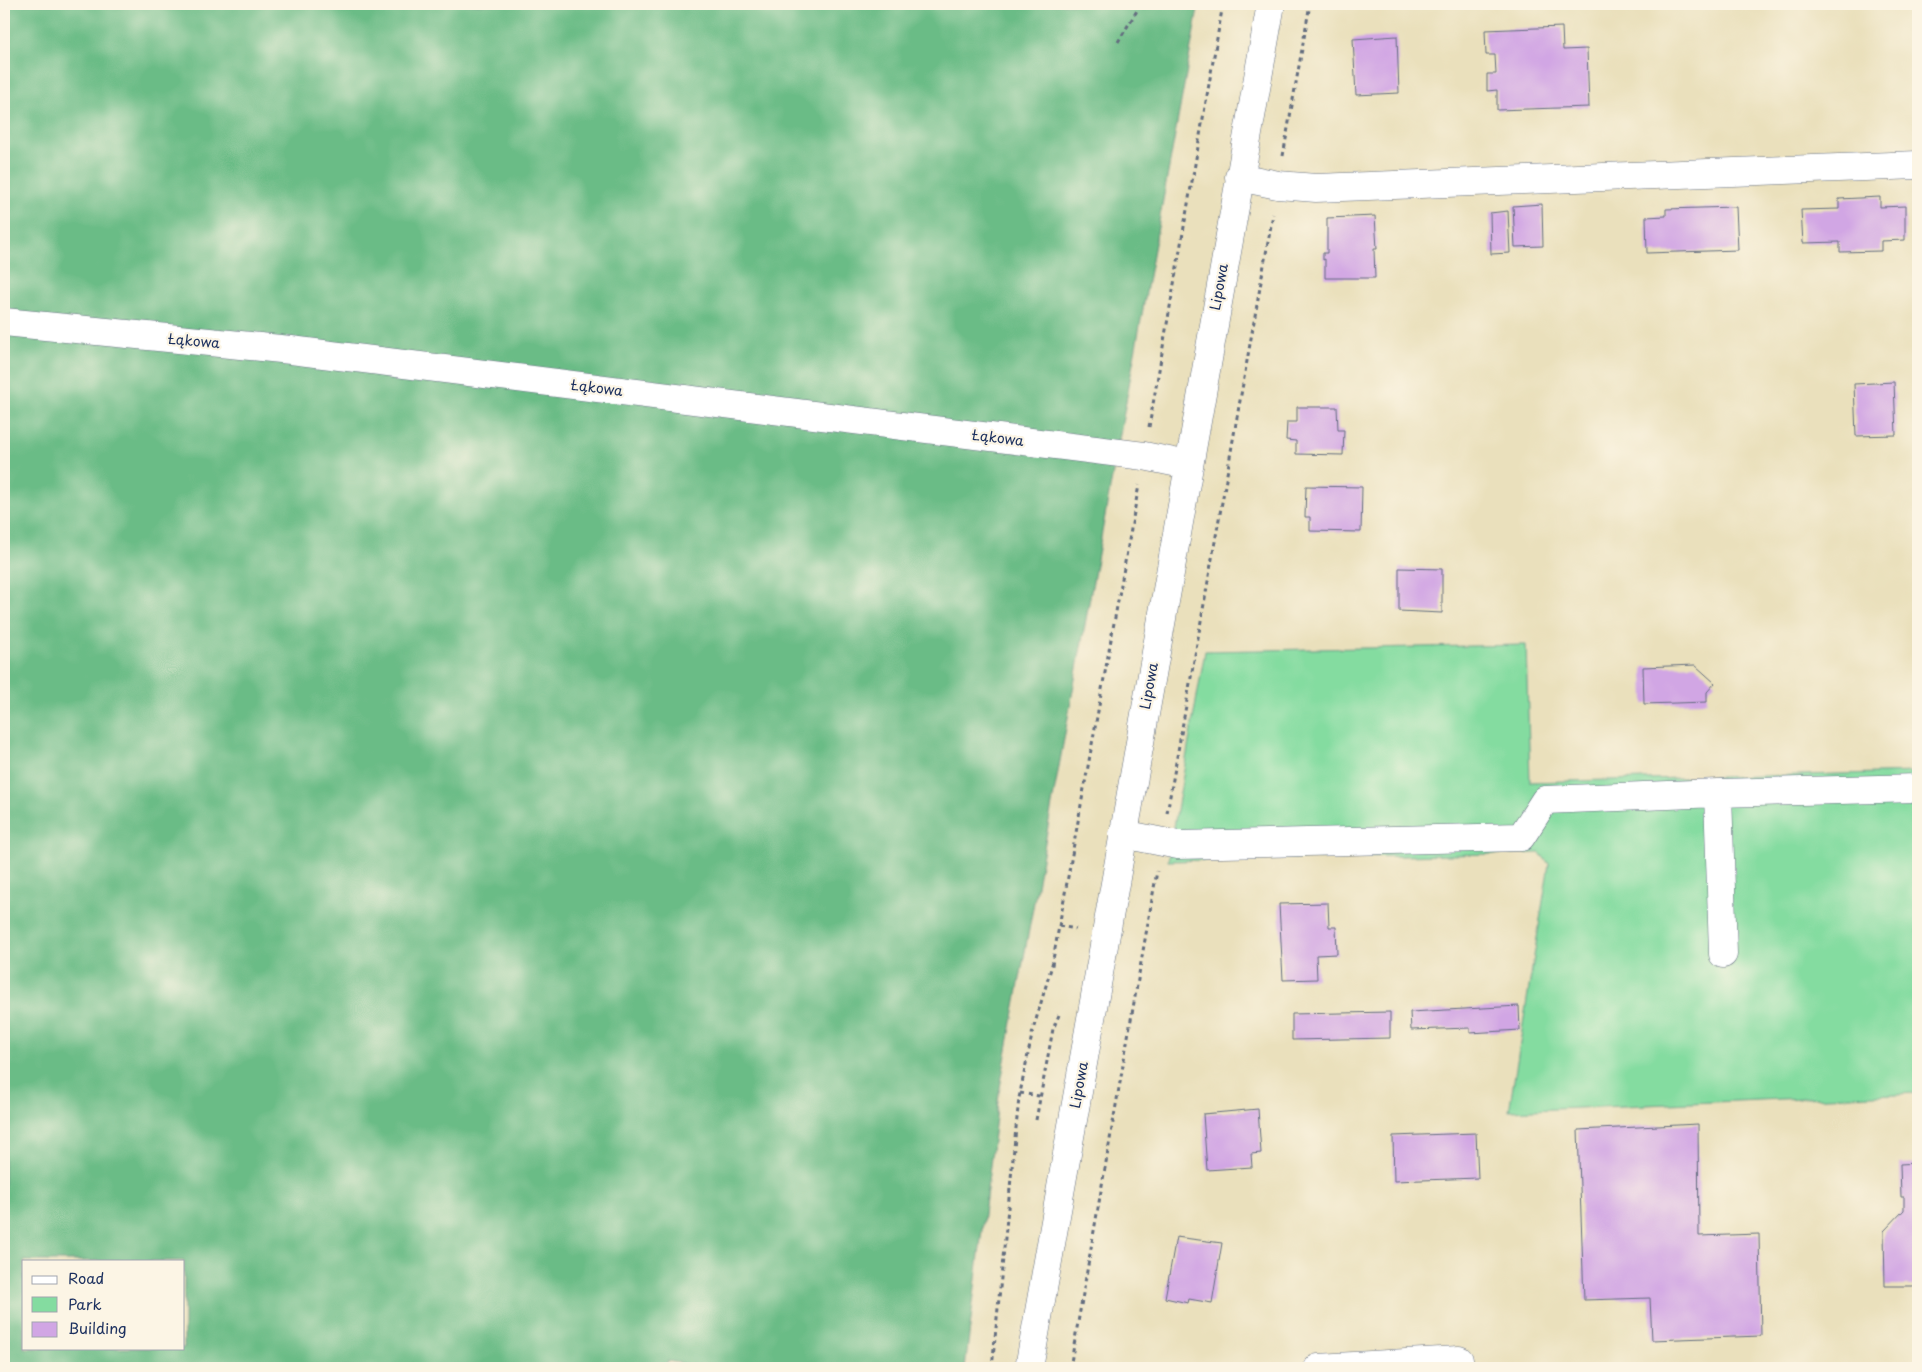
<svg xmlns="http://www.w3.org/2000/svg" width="1922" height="1372" font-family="'Playpen Sans',sans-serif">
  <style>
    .green { fill: #84dca0; stroke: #50867f }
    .forest { fill: #6bbc86; stroke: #437672; fill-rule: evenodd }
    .building { fill: #d1a6e4 }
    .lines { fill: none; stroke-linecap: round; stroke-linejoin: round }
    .minor-casing { stroke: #636d7f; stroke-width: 29 }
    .path { stroke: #636d7f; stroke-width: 3; stroke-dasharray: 4 4; stroke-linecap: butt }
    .minor { stroke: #fff; stroke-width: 28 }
    .labels { text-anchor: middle; stroke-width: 4.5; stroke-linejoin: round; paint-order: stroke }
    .street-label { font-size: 14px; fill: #1b2f5e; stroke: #fcf5e5 }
  </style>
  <rect width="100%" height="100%" fill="#fcf5e5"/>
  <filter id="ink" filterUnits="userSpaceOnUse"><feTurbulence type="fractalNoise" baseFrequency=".02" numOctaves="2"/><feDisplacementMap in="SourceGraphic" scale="10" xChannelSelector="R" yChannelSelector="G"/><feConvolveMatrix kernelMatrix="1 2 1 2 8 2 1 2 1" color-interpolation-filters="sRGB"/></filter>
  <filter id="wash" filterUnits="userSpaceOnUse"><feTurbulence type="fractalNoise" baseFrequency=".0096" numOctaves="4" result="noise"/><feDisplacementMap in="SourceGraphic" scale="20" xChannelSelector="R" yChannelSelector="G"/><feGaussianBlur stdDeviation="1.12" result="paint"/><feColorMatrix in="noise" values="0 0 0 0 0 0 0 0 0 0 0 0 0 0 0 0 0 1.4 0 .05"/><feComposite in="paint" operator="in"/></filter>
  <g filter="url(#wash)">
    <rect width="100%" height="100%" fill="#eae0bc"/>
    <path class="green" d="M1526,645l4,137 388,-10v321l-409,18 40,-247 -9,-11 -372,8 37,-210z"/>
    <path class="forest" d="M4,4h1195l-200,1089 -34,275h-254l-44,-7 -1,7h-662zM24,1261h160v87h-160z"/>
    <g id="blocks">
      <path class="building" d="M1562,27l1,23 24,-1 2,58 -92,3v-20l-10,1v-17h9l-1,-19h-9l-1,-25z
        M1397,36l2,57 -43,2 -3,-56z
        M1880,197v10l25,-1v34l-24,1v10l-41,1v-10l-37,1 -2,-33 38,-1v-10z
        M1542,204l1,42 -28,1 -2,-41z
        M1736,207l2,43 -91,3 -1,-36 20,-1v-7z
        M1508,211l2,42 -19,1 -1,-41z
        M1375,216l2,33h-3l1,29h-50v-19l-2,1v-7h4v-35z
        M1894,382l2,53 -40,1 -2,-52z
        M1297,407h40l1,23h6l-1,25 -47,-1v-13l-10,-1 1,-18h10z
        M1306,486l56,1 -1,45 -51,-1v-14h-5z
        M1399,568l43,1v44l-43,-2z
        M1695,665l20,18 -8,9v10l-63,2 -1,-37z
        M1328,903l1,24h7l1,27 -21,1 1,24 -34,1 -4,-76z
        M1519,1006l1,24 -50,3v-5l-59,2 -1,-18z
        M1390,1012v26l-98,2v-26z
        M1258,1109l3,44 -10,1 1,13 -45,3 -4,-56z
        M1698,1124l1,112 60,-2 2,102 -109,4 -2,-42 -66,2 -6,-170z
        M1476,1133l2,45 -84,3 -1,-45z
        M1918,1163v123h-33l-1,-55 20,-21v-13h-3l-1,-33z
        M1176,1237l46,6 -10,60 -23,-4 -1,4 -23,-5z"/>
    </g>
  </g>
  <g filter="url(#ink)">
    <use href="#blocks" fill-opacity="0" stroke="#636d7f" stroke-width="1"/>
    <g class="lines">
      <defs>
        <path id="minor" d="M1239,177l39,8 38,3 602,-23
          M4,322l287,28 853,106 44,9
          M1718,793l5,161
          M1123,834l55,11 343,-8 24,-37 173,-7 200,-5
          M1029,1368l242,-1364
          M1318,1368l141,-8"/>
      </defs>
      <use href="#minor" class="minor-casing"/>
      <path class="path" d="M1118,42l23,-38
        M1283,156l27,-152
        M1149,427l74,-423
        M1167,813l106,-599
        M1059,926l17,3
        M1020,1093l19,3
        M1036,1120l17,-91 6,-14
        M992,1368l27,-270 14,-68 19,-65 87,-480
        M1070,1368l87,-497"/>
      <use href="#minor" class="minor"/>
    </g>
  </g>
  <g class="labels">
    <g class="street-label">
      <text transform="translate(1219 287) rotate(-80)" y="5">Lipowa</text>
      <text transform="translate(194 341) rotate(5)" y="5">Łąkowa</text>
      <text transform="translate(597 388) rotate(7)" y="5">Łąkowa</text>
      <text transform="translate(998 438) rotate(7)" y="5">Łąkowa</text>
      <text transform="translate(1149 686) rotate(-80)" y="5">Lipowa</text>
      <text transform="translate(1079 1085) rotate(-80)" y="5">Lipowa</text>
    </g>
  </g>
  <rect width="1922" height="1372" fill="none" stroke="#fcf5e5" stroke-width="20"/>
  <rect x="22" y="1260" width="162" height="90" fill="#fcf5e5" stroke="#a2a6af"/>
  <rect x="32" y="1276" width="25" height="8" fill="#ffffff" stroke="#a2a6af"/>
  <text x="68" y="1284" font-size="15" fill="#1b2f5e">Road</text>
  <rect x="32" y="1297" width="25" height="15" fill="#84dca0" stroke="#a2a6af"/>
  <text x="68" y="1310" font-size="15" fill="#1b2f5e">Park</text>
  <rect x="32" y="1322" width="25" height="15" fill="#d1a6e4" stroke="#a2a6af"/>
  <text x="68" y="1334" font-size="15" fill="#1b2f5e">Building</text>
</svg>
